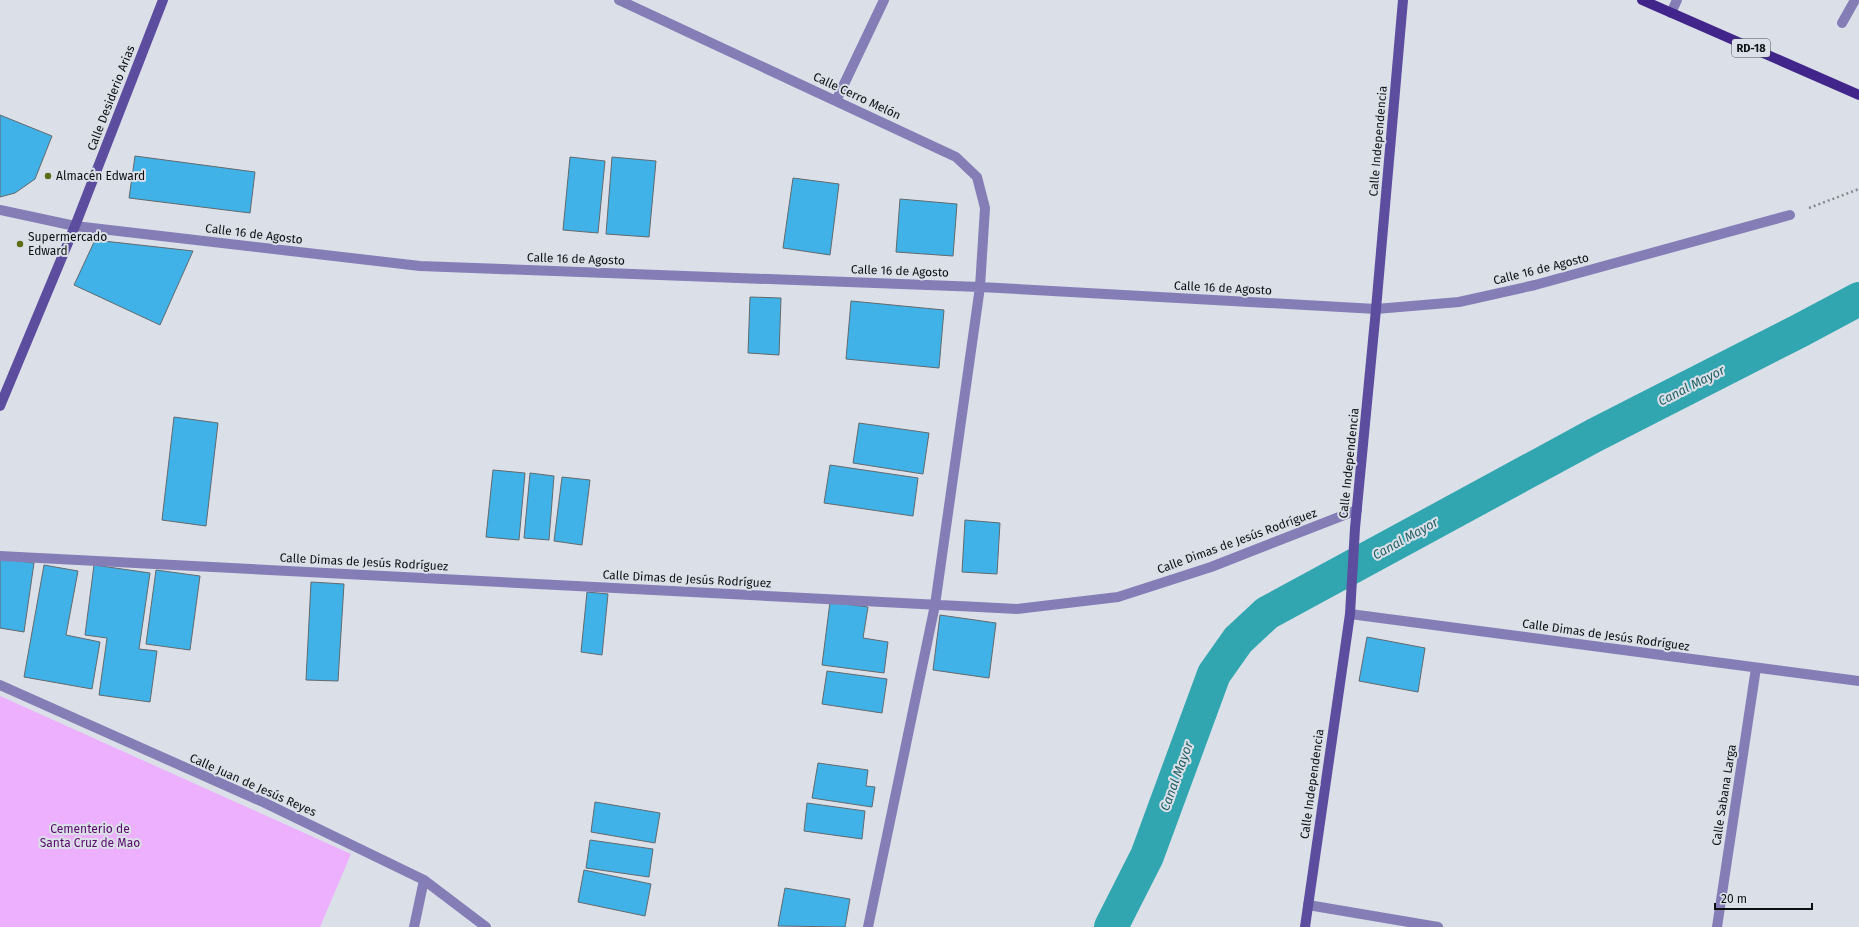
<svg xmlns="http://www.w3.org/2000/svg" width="1859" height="927" font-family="'Fira Sans',sans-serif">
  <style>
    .green { fill: #ecb0fe }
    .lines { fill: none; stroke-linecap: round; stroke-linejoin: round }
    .canal { stroke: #32a6b0; stroke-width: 34 }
    .building { fill: #40b2e7; stroke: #61696e }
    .path { stroke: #85888e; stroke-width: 2.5; stroke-dasharray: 2 3; stroke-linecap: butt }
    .lane { stroke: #857eb6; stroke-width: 10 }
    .street { stroke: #857eb6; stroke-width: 10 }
    .secondary { stroke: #5d4d9e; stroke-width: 10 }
    .primary { stroke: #42258b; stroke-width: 10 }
    .poi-dot { fill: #5e6c16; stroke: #dbe0e8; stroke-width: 1.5 }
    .labels { text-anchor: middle; stroke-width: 4; stroke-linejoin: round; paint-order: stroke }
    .shield { fill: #dbe0e8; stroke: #4a4d52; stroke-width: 1 }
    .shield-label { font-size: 11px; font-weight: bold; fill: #0c0e11 }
    .street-label { font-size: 12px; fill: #0c0e11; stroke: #dbe0e8 }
    .poi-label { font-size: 12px; fill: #0c0e11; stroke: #dbe0e8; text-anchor: start }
    .park-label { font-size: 12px; fill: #57086a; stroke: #dbe0e8 }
    .water-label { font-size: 13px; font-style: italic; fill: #236066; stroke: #dbe0e8 }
  </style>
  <rect width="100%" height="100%" fill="#dbe0e8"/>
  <path class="green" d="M0,696l351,158 -31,73h-320z"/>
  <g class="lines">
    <path class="canal" d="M1111,927l36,-71 67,-182 24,-34 29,-27 328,-178 204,-104 60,-32"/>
  </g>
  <path class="building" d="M0,115l52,21 -17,43 -20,14 -15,4z
    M135,156l120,16 -5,41 -121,-15z
    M570,157l35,4 -7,72 -35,-3z
    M612,157l44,4 -7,76 -43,-3z
    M793,178l46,6 -9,71 -47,-7z
    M900,199l57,5 -4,52 -57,-4z
    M95,240l98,11 -33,74 -86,-40z
    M750,297l31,1 -2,57 -31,-2z
    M851,301l93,9 -5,58 -93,-9z
    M174,417l44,6 -12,103 -44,-6z
    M859,423l70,10 -6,41 -70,-11z
    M830,465l88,13 -5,38 -89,-13z
    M493,470l32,3 -6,67 -33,-3z
    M530,473l24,3 -5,64 -25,-2z
    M562,477l28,3 -8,65 -28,-4z
    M965,520l35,3 -3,51 -35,-2z
    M0,558l34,5 -10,69 -24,-4z
    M44,565l34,6 -12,64 34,7 -8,47 -68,-12z
    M94,565l56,8 -11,76 18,2 -7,51 -51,-7 8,-57 -22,-3z
    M156,570l44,6 -10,74 -44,-6z
    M311,582l33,2 -6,97 -32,-1z
    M587,592l21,2 -6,61 -21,-3z
    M830,602l38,5 -5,31 25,4 -4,31 -62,-8z
    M940,615l56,8 -7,55 -56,-8z
    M1367,637l58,11 -7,44 -59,-11z
    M827,671l60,8 -5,34 -60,-9z
    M818,763l50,7 -2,16 9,1 -3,20 -60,-9z
    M595,802l65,11 -5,30 -64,-11z
    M807,803l58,8 -3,28 -58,-8z
    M590,840l63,9 -4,28 -63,-9z
    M584,870l67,14 -6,32 -67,-14z
    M785,888l65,11 -5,28 -67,-1z"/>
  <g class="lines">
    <path class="path" d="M1809,208l50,-19"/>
    <path class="lane" d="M1671,13l6,-13
      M1842,23l13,-23"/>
    <path class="street" d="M619,0l337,157 21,20 8,31 -5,79 -45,318 -67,322
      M836,101l48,-101
      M0,210l75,16 345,40 560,21 396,22 83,-7 76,-17 255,-70
      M0,556l1017,53 101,-12 93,-30 146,-57
      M1350,614l509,67
      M0,685l265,118 159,77 62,47
      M1308,905l130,22
      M414,927l10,-47
      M1717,927l39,-259"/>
    <path class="secondary" d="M0,406l75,-180 88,-226
      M1305,927l45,-313 5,-86 21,-219 27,-309"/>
    <path class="primary" d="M1642,0l217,95"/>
  </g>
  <g class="poi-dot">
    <circle cx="48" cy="176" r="4"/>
    <circle cx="20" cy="244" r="4"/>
  </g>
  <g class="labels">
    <rect class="shield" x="1732" y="39" width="38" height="18" rx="3"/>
    <g class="shield-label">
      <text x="1751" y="52">RD-18</text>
    </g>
    <g class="street-label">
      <text transform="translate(857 96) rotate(25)" y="4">Calle Cerro Melón</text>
      <text transform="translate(111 98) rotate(-69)" y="4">Calle Desiderio Arias</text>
      <text transform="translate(1378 141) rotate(-85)" y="4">Calle Independencia</text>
      <text transform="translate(254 234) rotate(7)" y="4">Calle 16 de Agosto</text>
      <text transform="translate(576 259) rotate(2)" y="4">Calle 16 de Agosto</text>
      <text transform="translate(1541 269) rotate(-14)" y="4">Calle 16 de Agosto</text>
      <text transform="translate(900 271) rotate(2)" y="4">Calle 16 de Agosto</text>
      <text transform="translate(1223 288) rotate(3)" y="4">Calle 16 de Agosto</text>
      <text transform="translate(1349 463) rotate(-84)" y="4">Calle Independencia</text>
      <text transform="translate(1237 541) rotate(-20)" y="4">Calle Dimas de Jesús Rodríguez</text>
      <text transform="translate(364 562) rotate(3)" y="4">Calle Dimas de Jesús Rodríguez</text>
      <text transform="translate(687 579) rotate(3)" y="4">Calle Dimas de Jesús Rodríguez</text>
      <text transform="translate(1606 635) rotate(8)" y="4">Calle Dimas de Jesús Rodríguez</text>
      <text transform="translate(1312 784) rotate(-82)" y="4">Calle Independencia</text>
      <text transform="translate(253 785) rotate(24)" y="4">Calle Juan de Jesús Reyes</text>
      <text transform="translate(1724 795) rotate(-81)" y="4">Calle Sabana Larga</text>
    </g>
    <g class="poi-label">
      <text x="56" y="180">Almacén Edward</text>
      <text x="28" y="241">Supermercado<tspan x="28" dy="14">Edward</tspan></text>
    </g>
    <g class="park-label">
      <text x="90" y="833">Cementerio de<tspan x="90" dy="14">Santa Cruz de Mao</tspan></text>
    </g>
    <g class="water-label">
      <text transform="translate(1691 385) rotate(-27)" y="5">Canal Mayor</text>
      <text transform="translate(1405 538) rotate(-29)" y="5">Canal Mayor</text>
      <text transform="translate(1176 776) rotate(-70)" y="5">Canal Mayor</text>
    </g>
  </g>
  <path d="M1715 903v6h97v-6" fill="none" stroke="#0c0e11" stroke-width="2"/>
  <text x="1721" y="903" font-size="12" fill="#0c0e11" stroke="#dbe0e8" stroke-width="3" paint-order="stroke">20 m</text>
</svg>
